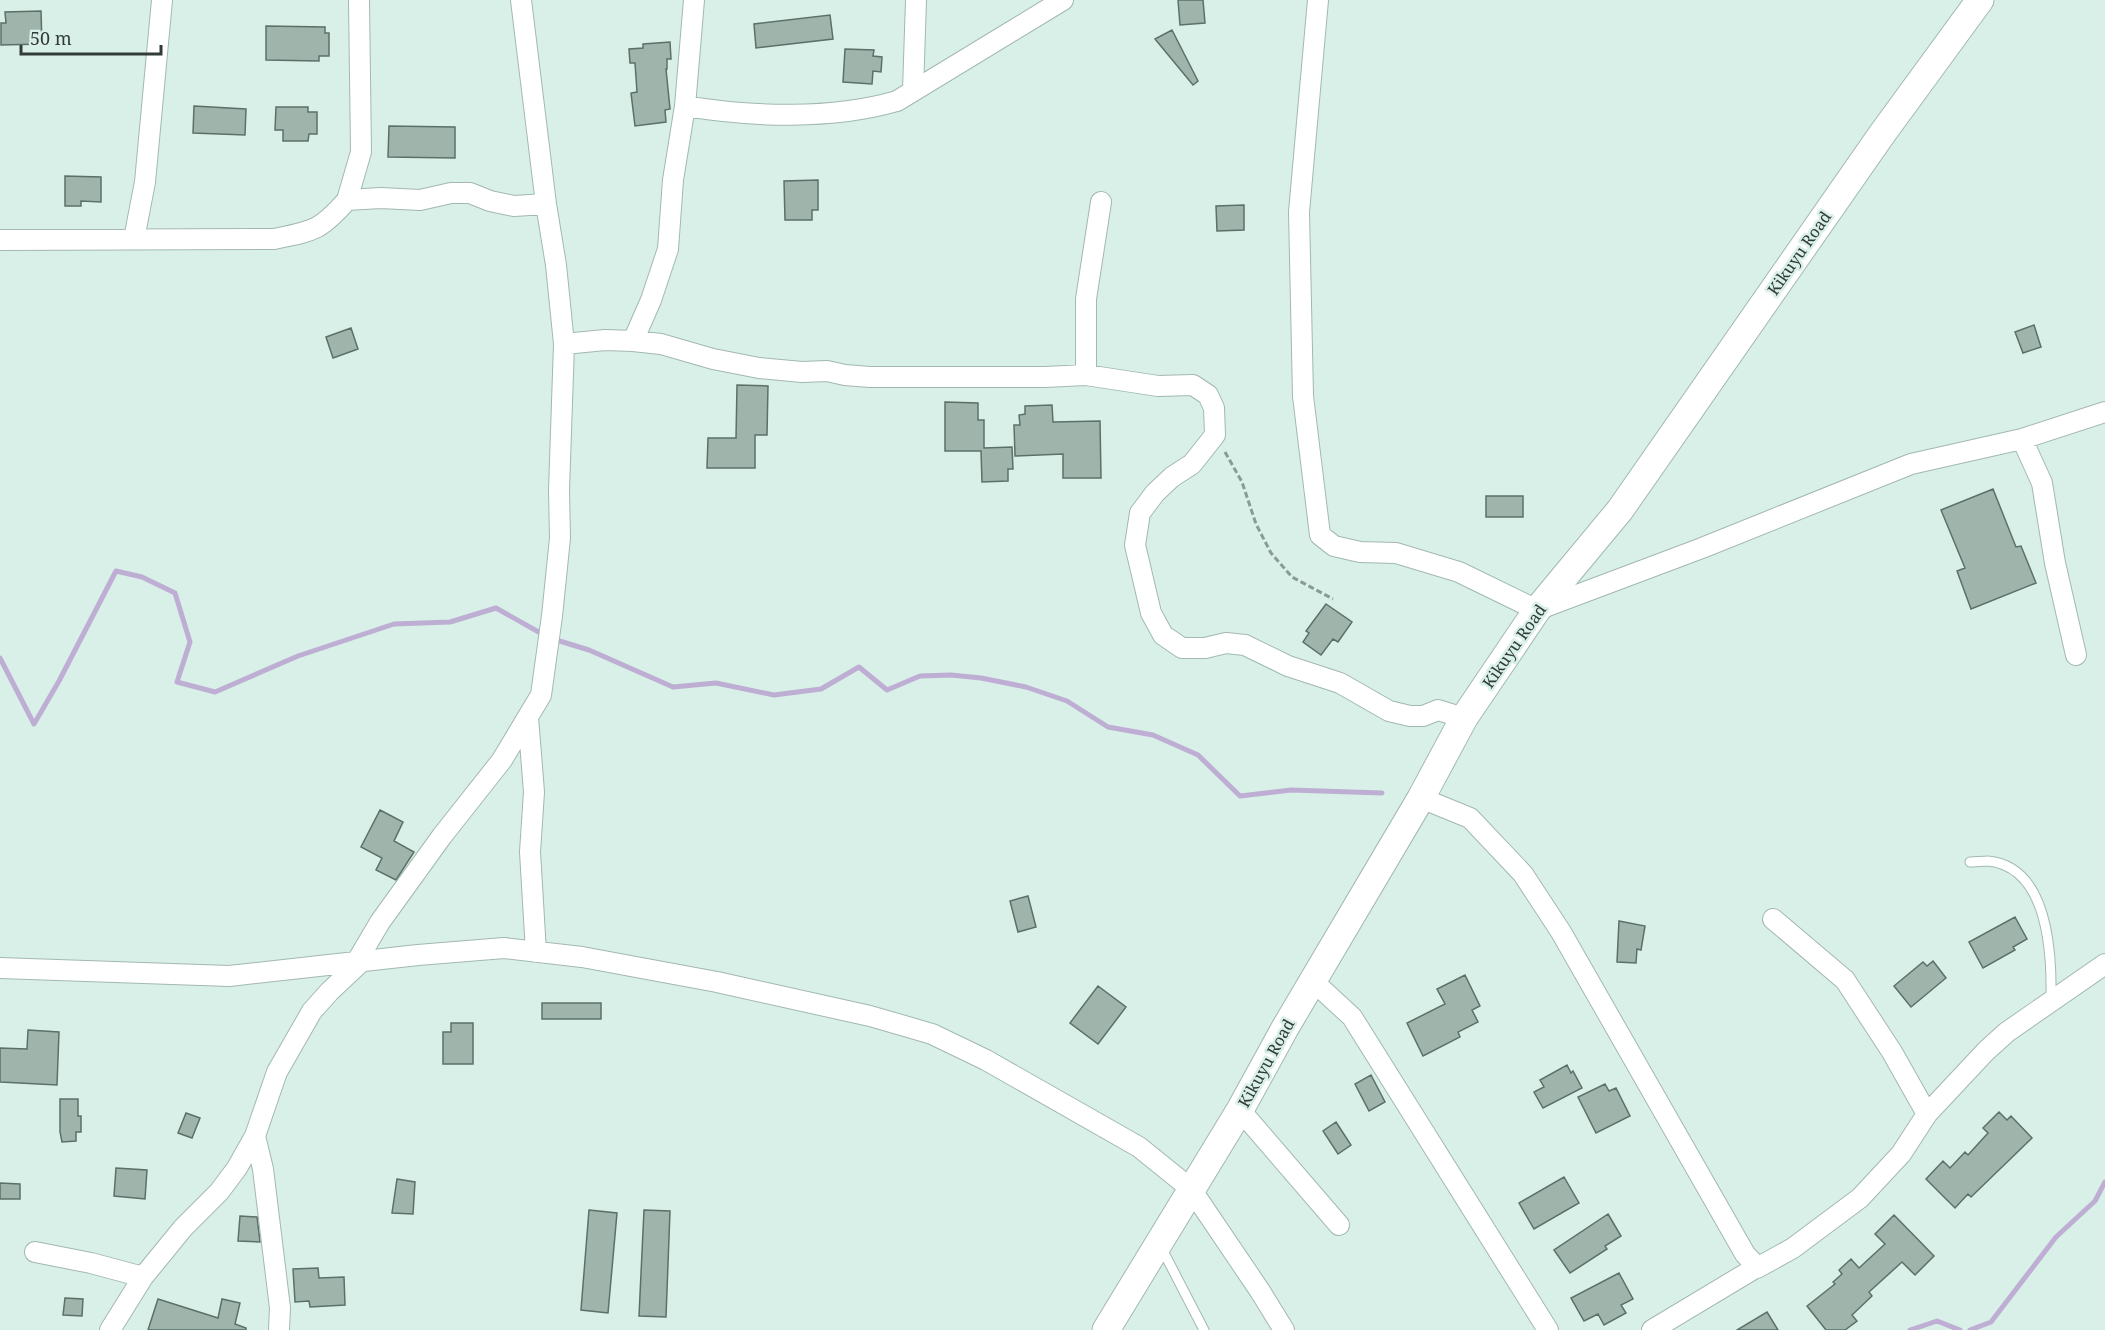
<svg xmlns="http://www.w3.org/2000/svg" width="2105" height="1330" font-family="'Noto Serif',serif">
  <style>
    .lines { fill: none; stroke-linecap: round; stroke-linejoin: round }
    .stream { stroke: #beaed3; stroke-width: 5 }
    .building { fill: #9fb5ac; stroke: #5b7068; stroke-width: 1.5 }
    .lane-casing { stroke: #a2b8b0; stroke-width: 11 }
    .street-casing { stroke: #a2b8b0; stroke-width: 22 }
    .secondary-casing { stroke: #a2b8b0; stroke-width: 29 }
    .path { stroke: #8a9b95; stroke-width: 3; stroke-dasharray: 6 3; stroke-linecap: butt }
    .lane { stroke: #fff; stroke-width: 9 }
    .street { stroke: #fff; stroke-width: 20 }
    .secondary { stroke: #fff; stroke-width: 27 }
    .labels { text-anchor: middle; stroke-width: 5; stroke-linejoin: round; paint-order: stroke }
    .street-label { font-size: 16px; fill: #323b38; stroke: #d9f0e8 }
  </style>
  <rect width="100%" height="100%" fill="#d9f0e8"/>
  <g class="lines">
    <path class="stream" d="M553,639l36,11 84,37 43,-4 58,12 47,-6 38,-22 28,23 33,-14 31,-1 30,3 45,9 41,14 41,26 45,8 45,20 42,41 51,-6 91,3
      M0,658l34,66 25,-43 57,-110 26,6 33,16 15,49 -13,40 38,10 83,-36 96,-32 56,-2 46,-14 48,27
      M1910,1330l27,-9 23,9
      M1970,1330l21,-8 65,-85 39,-36 10,-19"/>
  </g>
  <path class="building" d="M1178,0h25l2,23 -25,2z
    M41,11l1,33 -41,1v-22h5l-1,-11z
    M830,15l3,24 -77,9 -2,-24z
    M266,26l59,1v6h4v23h-10v5l-53,-1z
    M1172,30l26,51 -5,4 -38,-46z
    M670,42l1,17h-4v10h-1l4,40 -5,1 1,12 -31,4 -4,-33 6,-1 -2,-29h-5l-1,-14 14,-1v-4z
    M845,49l29,1 -1,6 9,1 -1,15 -8,-1 -1,13 -29,-2z
    M194,106l52,3 -1,26 -52,-2z
    M276,107h32v5h9v22h-8l-1,7h-25v-11h-8z
    M389,126l66,1v31l-67,-1z
    M65,176l36,1v25l-20,-1v5h-16z
    M818,180v30h-6v10h-27l-1,-39z
    M1244,205v25l-27,1 -1,-25z
    M2034,325l7,22 -18,6 -8,-21z
    M351,328l7,21 -25,9 -7,-21z
    M737,385l31,1 -1,49h-12v33h-48l1,-30h28z
    M945,402l33,1v17h6v28l28,-1 1,22h-5v12l-26,1 -1,-31h-36z
    M1052,405l1,17 47,-1 1,57h-38v-24l-48,2 -1,-31h6l-1,-10 6,-1v-8z
    M1993,489l23,58 5,-1 15,37 -65,26 -14,-38 8,-3 -24,-58z
    M1486,496h37v21h-37z
    M1326,604l26,18 -14,20 -5,-3 -12,16 -18,-13 6,-9 -3,-2z
    M380,810l23,12 -9,19 20,11 -18,28 -20,-10 6,-12 -21,-11z
    M1028,896l8,31 -18,5 -8,-31z
    M2015,917l12,22 -14,8 2,3 -32,18 -14,-26z
    M1619,921l26,5 -4,24 -4,-1 -1,14 -19,-1z
    M1933,961l13,17 -35,29 -17,-21 29,-24 4,4z
    M1465,975l15,31 -8,4 6,12 -20,10 2,5 -37,19 -16,-33 38,-19 -8,-15z
    M1098,986l28,21 -28,37 -28,-21z
    M542,1003h59v16h-59z
    M451,1023h22v41h-30v-32h8z
    M28,1030l31,2 -2,53 -57,-3v-34l27,1z
    M1567,1065l4,8 2,-2 9,17 -39,20 -9,-16 10,-5 -4,-7z
    M1371,1075l14,27 -16,9 -14,-27z
    M1605,1084l4,7 7,-3 14,28 -34,17 -18,-36z
    M60,1099h18v17h3v16h-5v9l-14,1 -2,-10z
    M1999,1112l8,8 4,-4 21,22 -61,59 -3,-3 -13,14 -29,-29 17,-18 7,7 15,-16 3,3 20,-22 -5,-5z
    M186,1113l14,5 -8,20 -14,-5z
    M1336,1122l15,23 -13,9 -15,-23z
    M116,1168l31,2 -2,29 -31,-3z
    M1564,1177l15,26 -45,26 -15,-26z
    M397,1179l18,3 -2,32 -21,-1z
    M0,1183l20,1v15h-20z
    M589,1210l28,3 -9,100 -27,-3z
    M644,1210l26,1 -4,106 -27,-1z
    M1608,1214l13,22 -16,10 2,3 -37,24 -16,-23z
    M1894,1215l40,41 -19,19 -13,-13 -33,30 3,4 -20,19 5,6 -12,9h-19l-19,-24 28,-22 -2,-2 9,-8 -3,-4 12,-11 8,9 26,-24 -10,-10z
    M240,1216l17,1 3,25 -22,-1z
    M318,1268l1,10 25,-1 1,28 -35,2 -1,-6 -14,1 -2,-33z
    M1619,1273l14,26 -12,6 5,8 -22,12 -6,-11 -14,7 -13,-23z
    M65,1298l18,1 -1,17 -19,-1z
    M158,1299l60,19 4,-19 18,4 -5,21 11,4v2h-98z
    M1767,1312l11,18h-41z"/>
  <g class="lines">
    <defs>
      <path id="lane" d="M1970,862c6,0 12,-1 18,-1 61,6 64,95 63,140
        M1161,1247l43,83"/>
      <path id="street" d="M521,0l25,204 10,61 8,79
        M1318,0l-19,212 4,184 17,139 14,11 26,6 36,1 63,19 78,38 165,-62 209,-84 111,-25 83,-27
        M913,91l3,-91
        M685,106c67,11 146,14 212,-5l166,-101
        M347,200l14,-48 -2,-152
        M134,239l11,-57 17,-182
        M0,240l274,-1c39,-8 46,-8 73,-39l34,-2 39,2 31,-7h19l20,8 24,5 32,-2
        M633,341l28,3 52,15 46,9 43,4 25,-1 18,4 25,2h175l41,-2 72,11 35,-1 15,10 6,13 1,27 -23,29 -20,13 -17,16 -15,20 -5,32 16,68 12,22 19,13h23l21,-5 19,2 43,21 52,17 49,28 21,5h13l15,-6 26,8
        M1086,375v-76l15,-97
        M2022,439l20,44 13,80 21,92
        M528,717l6,75 -4,60 6,100
        M1421,798l49,20 53,56 38,58 184,322 12,13
        M1773,919l72,61 47,72 35,62
        M357,961l23,-39 62,-86 60,-76 39,-65 11,-79 8,-78 -1,-48 5,-146 41,-4 28,1 18,-41 17,-51 5,-69 12,-74 9,-106
        M0,968l229,8 189,-21 86,-7 78,9 135,25 153,34 62,18 54,26 153,87 52,42 69,102 24,39
        M1313,981l39,36 196,313
        M1240,1110l99,115
        M255,1136l8,33 17,139 -1,22
        M35,1252l56,11 52,14
        M110,1330l33,-53 40,-49 36,-36 18,-24 18,-32 22,-64 35,-61 18,-20 33,-31
        M1652,1330l105,-63v1l36,-20 67,-50 41,-44 26,-40 59,-63 21,-19 98,-68"/>
      <path id="secondary" d="M1106,1330l134,-220 45,-82 136,-230 43,-80 73,-108 83,-100 262,-376 98,-134"/>
    </defs>
    <use href="#lane" class="lane-casing"/>
    <use href="#street" class="street-casing"/>
    <use href="#secondary" class="secondary-casing"/>
    <path class="path" d="M1225,452l17,30 14,42 15,29 21,24 41,22"/>
    <use href="#lane" class="lane"/>
    <use href="#street" class="street"/>
    <use href="#secondary" class="secondary"/>
  </g>
  <g class="labels">
    <g class="street-label">
      <text transform="translate(1799 253) rotate(-55)" y="6">Kikuyu Road</text>
      <text transform="translate(1514 646) rotate(-55)" y="6">Kikuyu Road</text>
      <text transform="translate(1266 1063) rotate(-61)" y="6">Kikuyu Road</text>
    </g>
  </g>
  <path d="M21 45v9h140v-9" fill="none" stroke="#323b38" stroke-width="3"/>
  <text x="30" y="45" font-size="18" fill="#323b38" stroke="#d9f0e8" stroke-width="4.5" paint-order="stroke">50 m</text>
</svg>
